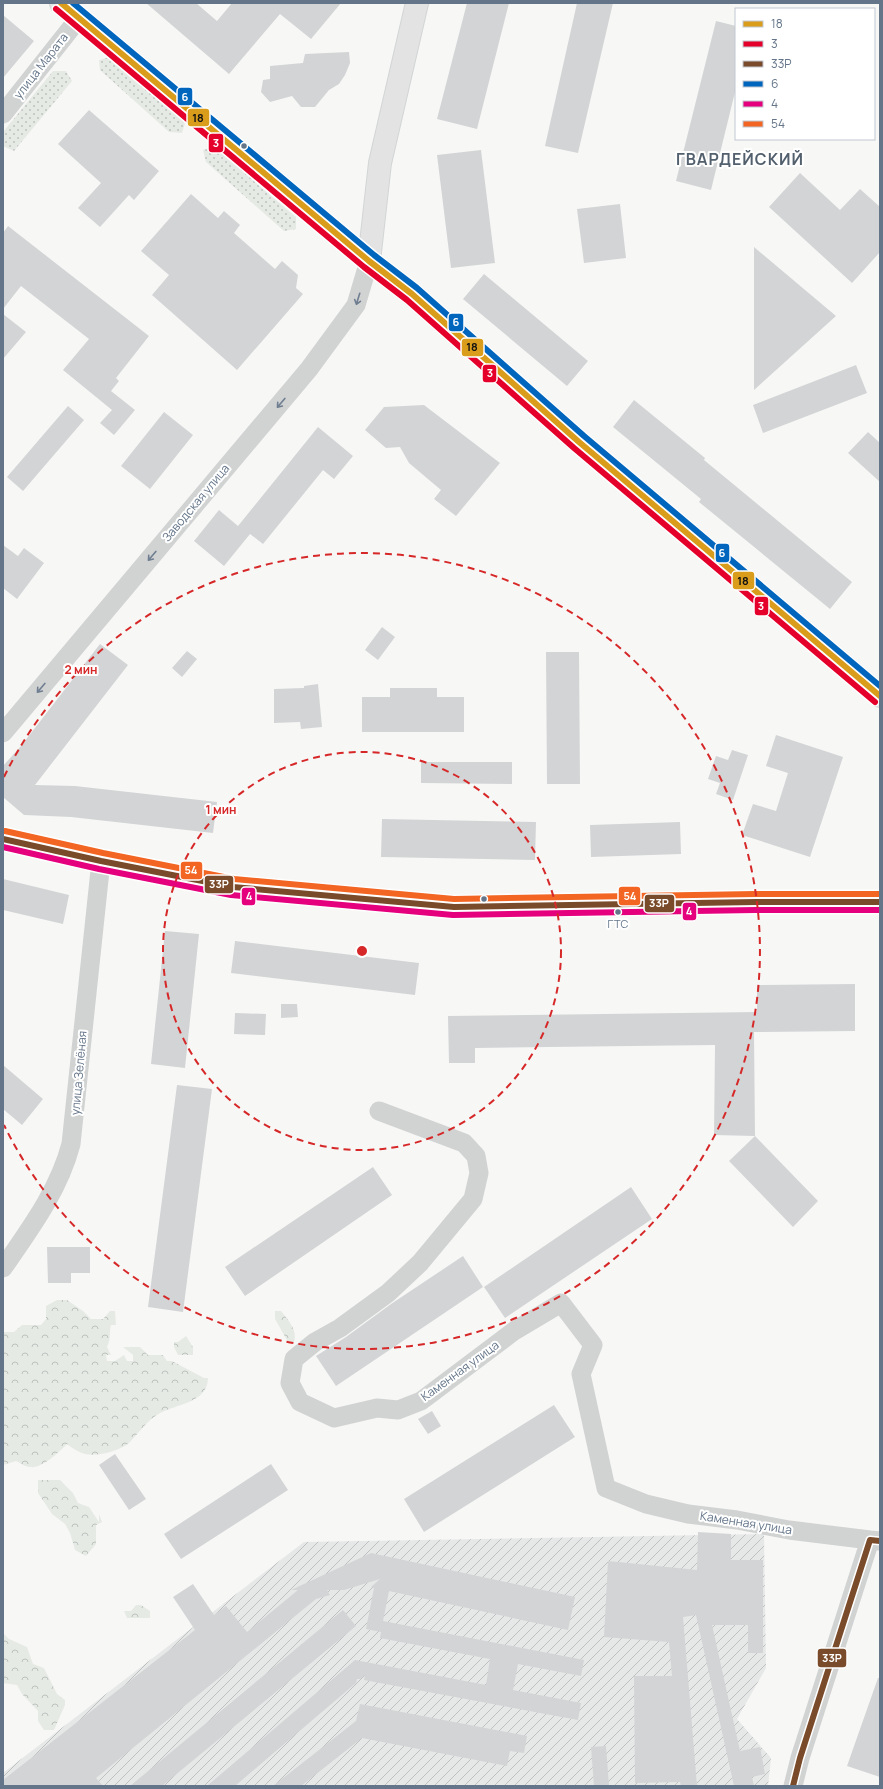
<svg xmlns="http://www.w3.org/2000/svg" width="883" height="1789" font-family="Manrope,sans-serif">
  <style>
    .industrial { fill: url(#industrial-furrows) }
    .grass { fill: url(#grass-dots) }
    .forest { fill: url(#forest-crowns) }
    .building { fill: #d3d4d5 }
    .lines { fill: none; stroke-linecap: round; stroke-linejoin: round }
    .major-casing { stroke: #d2d4d5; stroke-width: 24 }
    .minor { stroke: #d1d2d2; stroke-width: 19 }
    .major { stroke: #e3e3e3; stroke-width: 22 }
    .bus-1-casing { stroke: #fff; stroke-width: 9 }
    .bus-2-casing { stroke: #fff; stroke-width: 9 }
    .bus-3-casing { stroke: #fff; stroke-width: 9 }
    .bus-4-casing { stroke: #fff; stroke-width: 9 }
    .bus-5-casing { stroke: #fff; stroke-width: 9 }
    .bus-6-casing { stroke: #fff; stroke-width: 9 }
    .bus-1 { stroke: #da9c1b; stroke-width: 6 }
    .bus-2 { stroke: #e4002b; stroke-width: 6 }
    .bus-3 { stroke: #7a4b2a; stroke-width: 6 }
    .bus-4 { stroke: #0065bd; stroke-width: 6 }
    .bus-5 { stroke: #e5007d; stroke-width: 6 }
    .bus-6 { stroke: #f26522; stroke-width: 6 }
    .oneway { stroke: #6f7e90 }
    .ring { fill: none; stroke: #d62828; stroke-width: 2; stroke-dasharray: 7 5 }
    .bus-dot { fill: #647589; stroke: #fff; stroke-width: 1.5 }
    .labels { text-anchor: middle; stroke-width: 4; stroke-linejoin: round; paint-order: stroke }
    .bus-label { font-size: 11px; fill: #647589; stroke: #fff }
    .street-label { font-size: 12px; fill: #647589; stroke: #fff }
    .district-label { font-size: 16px; font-weight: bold; letter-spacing: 1px; fill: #525f6d; stroke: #fff }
    .centre { fill: #d62828; stroke: #fff; stroke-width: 2 }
    .ring-label { font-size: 12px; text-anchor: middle; font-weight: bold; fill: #d62828; stroke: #fff; stroke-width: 4; stroke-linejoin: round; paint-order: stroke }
    .line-badge { stroke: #fff; stroke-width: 1.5 }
    .badge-label { font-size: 11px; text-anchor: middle; font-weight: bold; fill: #fff }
    .pale-badge-label { font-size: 11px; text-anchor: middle; font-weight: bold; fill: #111 }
  </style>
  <defs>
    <pattern id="industrial-furrows" width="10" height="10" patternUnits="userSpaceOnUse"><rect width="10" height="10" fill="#e6e7e7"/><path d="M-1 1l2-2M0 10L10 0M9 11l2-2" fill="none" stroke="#bec0c1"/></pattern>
    <pattern id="grass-dots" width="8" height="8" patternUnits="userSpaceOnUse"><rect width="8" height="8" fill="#e6eae4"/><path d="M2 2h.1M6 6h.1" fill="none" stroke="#bec2bf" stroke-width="1.8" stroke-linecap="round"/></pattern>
    <pattern id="forest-crowns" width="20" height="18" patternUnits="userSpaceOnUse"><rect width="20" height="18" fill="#e6eae4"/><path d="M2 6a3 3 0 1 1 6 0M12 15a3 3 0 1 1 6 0" fill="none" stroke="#bec2bf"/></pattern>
  </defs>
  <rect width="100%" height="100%" fill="#f7f7f6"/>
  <path class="industrial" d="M764,1534l2,134 -29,51 34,39 -3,28h-765v-13l301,-231z"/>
  <path class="grass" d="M110,57l75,66 -3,10 -13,-1 -69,-62 -1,-10z
    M53,71h13l6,10 -58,70 -11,-5v-14z
    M214,147l82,70v12l-12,2 -78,-69 -3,-12z"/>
  <path class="forest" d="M57,1300h10l16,11 8,8h12l7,-8h5l1,14h-5c-2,8 0,15 -4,22l4,8h-5l1,6h8l9,-6 3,6h6v-6l-10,-8h17l8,8h15l4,6h5l32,17h4c0,26 -35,26 -51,37 -11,7 -19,19 -28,28 -9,8 -32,14 -44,11 -7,-2 -13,-6 -18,-10 -8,8 -25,25 -37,23 -5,0 -10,-4 -14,-6l-13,4v-133h11l8,-7h19l5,-6v-13z
    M275,1311h6c7,9 17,19 13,31h-6l-13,-23z
    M186,1336l7,11v8h-15l-4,-8v-5h4z
    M38,1480h22l13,13 5,10 11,4 10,15v-8l3,8 -6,3v19l-10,12 -11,-6 -5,-17 -5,-9 -13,-10 -14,-21z
    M136,1605h5l9,6v7h-23l-3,-7h7z
    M3,1633l6,6 18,8 6,17 11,4 13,26 8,6v5l-11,25h-10l-6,-9v-10l-16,-17 -5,-9 -14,-2z"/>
  <path class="building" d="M146,3h50l21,18 15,-18h109l-30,36 -31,-25 -51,60z
    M467,3h42l-32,126 -40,-10z
    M577,3h36l-35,150 -33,-7z
    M3,15l31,26 -31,37z
    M716,21l20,5v62l-25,102 -35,-9z
    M349,52l1,11 -5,12 -6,9 -10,6 -14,17h-14l-9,-11 -22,6 -9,-10 2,-12 7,-1v-13l33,-3 2,-9z
    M89,110l70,61 -25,29 -5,-5 -29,32 -22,-19 23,-25 -43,-39z
    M481,150l14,113 -44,5 -14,-113z
    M800,173l40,37 20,-21 20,18v45l-28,31 -83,-76z
    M191,194l27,24 6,-7 16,14 -6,8 41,36 7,-8 16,14 -2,13 7,6 -66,76 -85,-75 17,-20 -28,-24z
    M620,204l6,54 -42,5 -7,-54z
    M8,226l141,110 -33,42 3,3 -8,10 24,19 -21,25 -14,-12 12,-13 -49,-40 26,-31 -68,-53 -18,23v-76z
    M754,247l82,69 -82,74z
    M484,274l104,87 -21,25 -104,-87z
    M3,314l23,18 -23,27z
    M856,365l11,28 -104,40 -10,-28z
    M634,400l71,58 -1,2 148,122 -22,27 -131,-107 2,-3 -88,-72z
    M424,405l76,58 -44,53 -22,-17 7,-9 -32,-27 -9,-16 -14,1 -21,-18 19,-23z
    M68,406l16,14 -61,71 -16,-14z
    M164,412l29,23 -43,54 -29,-23z
    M318,427l35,29 -19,23 -11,-9 -60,74 -13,-10 -26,32 -30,-25 25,-31 19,16z
    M868,432l12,11v39l-32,-29z
    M3,545l15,11 6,-8 20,15 -27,36 -14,-11z
    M382,627l13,10 -17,23 -13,-10z
    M100,644l28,21 -93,120 40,1 142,16 -4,31 -142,-16 -47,-2 -21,-18v-31l18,-20z
    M187,651l10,8 -15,18 -10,-9z
    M546,652h33l1,132h-33z
    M318,684l4,43 -21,2 -1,-7 -26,1v-34l30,-1v-2z
    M390,688h47v9h27v35h-102v-35h28z
    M776,735l67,22 -33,100 -68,-22 11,-31 23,7 12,-38 -22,-7z
    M732,750l16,5 -15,45 -17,-6 4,-11 -12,-4 8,-23 12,4z
    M421,762h91v22l-91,-1z
    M382,819l154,3 -1,38 -154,-3z
    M680,822l1,32 -90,3 -1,-32z
    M3,879l66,16 -6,29 -60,-14z
    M165,931l34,3 -14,134 -34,-4z
    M235,941l184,22 -4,32 -184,-22z
    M855,984v47l-101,1 1,104 -41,-1 1,-90 -240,3v15h-26l-1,-47 309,-4v-27z
    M281,1004h16l1,13 -17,1z
    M235,1013l31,1 -1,21 -31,-1z
    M3,1065l40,34 -21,26 -19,-16z
    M177,1085l35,4 -29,223 -35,-5z
    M755,1136l63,65 -25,26 -64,-66z
    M373,1167l19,28 -147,101 -20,-29z
    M631,1187l21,32 -147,99 -21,-31z
    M47,1247h43v26h-19v10h-23z
    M463,1256l20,31 -147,99 -20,-30 30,-19 45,-33z
    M554,1405l21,32 -151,95 -20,-33z
    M432,1411l9,15 -13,8 -10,-15z
    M115,1454l31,45 -17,11 -30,-45z
    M271,1464l17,26 -107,69 -17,-25z
    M698,1532l33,2v26h32v93h-15v-28h-36l28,126 20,-4 5,27 -13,3 2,9h-20l-38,-171 -13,2 14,169h-16l-1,-4 -45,1 -1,-107h38l-3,-34 -65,-5 4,-76 89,9z
    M371,1553l204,44 -7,33 -179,-39 -6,30 201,39 -3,16 -63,-12 -5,26 68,13 -3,17 -214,-40 1,-5 -5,4h-3l-1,4 -121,103h-28l148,-126 131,25 4,-26 -110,-21 1,-6 -15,-3 8,-41 -3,-1 9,-8 -36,11h-17l3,5 -14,4 -220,179 7,8h-100v-6l192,-150 -22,-33 20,-13 21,31 12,-9 21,26 51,-42h-7z
    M343,1610l13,16 -194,160h-32z
    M878,1678h2v99l-33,-11z
    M360,1704l167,32 -3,17 -14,-2 -3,15 -145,-28 -61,48h-28l83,-65z
    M606,1746l3,40h-15l-3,-39z"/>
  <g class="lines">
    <defs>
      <path id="major" d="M61,3l308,258 43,33 167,148 301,254
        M369,261l11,-98 37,-160
        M3,839l98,22 132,26 221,20 302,-5h124"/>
    </defs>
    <use href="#major" class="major-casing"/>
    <path class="minor" d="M3,114l76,-96
      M3,733l306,-364 47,-64 13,-44
      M379,1111l85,32 12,13 3,17 -6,26 -53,64 -32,30 -48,35 -25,14 -21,17 -4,24 10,19 34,16 43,-10 21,2 23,-9 93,-70 47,-28 32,42 -12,29 25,114 40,16 42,10 49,6 52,10 81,10
      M3,1268c27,-39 56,-78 68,-124l30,-283
      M793,1786l7,-28 70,-218 10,1"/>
    <use href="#major" class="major"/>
    <defs>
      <path id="bus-1" d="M61,3l308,258 43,33 167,148 301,254"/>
      <path id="bus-2" d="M56,9l308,258 43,33 167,148 301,254"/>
      <path id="bus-3" d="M3,839l98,22 132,26 221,20 302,-5h124
        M793,1786l7,-28 70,-218 10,1"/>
      <path id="bus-4" d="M73,3l301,252 43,33 167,148 296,250"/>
      <path id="bus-5" d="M3,847l96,22 132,26 222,20 303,-5h124"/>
      <path id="bus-6" d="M5,831l98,22 131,26 220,20 302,-5h124"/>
    </defs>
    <use href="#bus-1" class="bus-1-casing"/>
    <use href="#bus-2" class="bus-2-casing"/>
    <use href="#bus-3" class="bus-3-casing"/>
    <use href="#bus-4" class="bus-4-casing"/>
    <use href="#bus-5" class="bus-5-casing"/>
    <use href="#bus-6" class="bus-6-casing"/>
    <use href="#bus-1" class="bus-1"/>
    <use href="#bus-2" class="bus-2"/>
    <use href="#bus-3" class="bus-3"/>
    <use href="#bus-4" class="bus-4"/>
    <use href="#bus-5" class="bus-5"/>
    <use href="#bus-6" class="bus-6"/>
  </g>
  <defs><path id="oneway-shaft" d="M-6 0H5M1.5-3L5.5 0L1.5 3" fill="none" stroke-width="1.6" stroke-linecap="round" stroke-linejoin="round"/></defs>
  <g class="oneway">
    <use href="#oneway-shaft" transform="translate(358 299) rotate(107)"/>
    <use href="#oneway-shaft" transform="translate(281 403) rotate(130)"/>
    <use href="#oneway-shaft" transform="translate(152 556) rotate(130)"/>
    <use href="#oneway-shaft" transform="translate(41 688) rotate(130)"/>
  </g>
  <g class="ring">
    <circle cx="362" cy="951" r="199"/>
    <path d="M4 777A398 398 0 1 1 4 1125"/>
  </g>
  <g class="bus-dot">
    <circle cx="244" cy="146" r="3.5"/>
    <circle cx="484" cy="899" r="3.5"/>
    <circle cx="618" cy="912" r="3.5"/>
  </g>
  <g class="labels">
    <g class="bus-label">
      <text x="618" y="928">ГТС</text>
    </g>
    <g class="street-label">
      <text transform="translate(41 66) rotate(-52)" y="4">улица Марата</text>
      <text transform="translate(196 503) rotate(-50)" y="4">Заводская улица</text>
      <text transform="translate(79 1073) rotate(-85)" y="4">улица Зелёная</text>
      <text transform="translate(460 1371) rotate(-36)" y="4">Каменная улица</text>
      <text transform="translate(746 1523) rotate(9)" y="4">Каменная улица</text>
    </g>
    <g class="district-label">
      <text x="740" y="165">ГВАРДЕЙСКИЙ</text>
    </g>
  </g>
  <circle cx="362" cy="951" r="6" class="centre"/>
  <g class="ring-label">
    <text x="81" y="674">2 мин</text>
    <text x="221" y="814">1 мин</text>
  </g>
  <g class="line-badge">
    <rect x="177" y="87" width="16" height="19" rx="4" fill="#0065bd"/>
    <rect x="187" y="108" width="23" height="19" rx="4" fill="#da9c1b"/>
    <rect x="208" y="133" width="16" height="20" rx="4" fill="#e4002b"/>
    <rect x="448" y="313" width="16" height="19" rx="4" fill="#0065bd"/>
    <rect x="461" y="338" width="23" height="19" rx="4" fill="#da9c1b"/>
    <rect x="482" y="364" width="15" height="19" rx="4" fill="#e4002b"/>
    <rect x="715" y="543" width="15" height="20" rx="4" fill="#0065bd"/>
    <rect x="732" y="571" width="23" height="19" rx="4" fill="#da9c1b"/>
    <rect x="754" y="596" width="15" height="20" rx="4" fill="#e4002b"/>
    <rect x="180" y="861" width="23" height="19" rx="4" fill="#f26522"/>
    <rect x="204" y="875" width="30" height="19" rx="4" fill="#7a4b2a"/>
    <rect x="618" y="886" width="23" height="20" rx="4" fill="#f26522"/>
    <rect x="241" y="887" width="15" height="19" rx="4" fill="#e5007d"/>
    <rect x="644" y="894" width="31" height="19" rx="4" fill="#7a4b2a"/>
    <rect x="682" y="902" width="15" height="19" rx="4" fill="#e5007d"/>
    <rect x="817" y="1648" width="30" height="20" rx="4" fill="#7a4b2a"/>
  </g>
  <g class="badge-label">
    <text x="185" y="101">6</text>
    <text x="216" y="147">3</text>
    <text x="456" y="326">6</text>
    <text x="490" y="377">3</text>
    <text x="722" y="557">6</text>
    <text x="761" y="610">3</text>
    <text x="191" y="874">54</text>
    <text x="219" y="888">33Р</text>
    <text x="630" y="900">54</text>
    <text x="249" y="900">4</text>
    <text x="659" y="907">33Р</text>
    <text x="689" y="915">4</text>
    <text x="832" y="1662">33Р</text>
  </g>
  <g class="pale-badge-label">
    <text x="198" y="122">18</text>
    <text x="472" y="351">18</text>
    <text x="743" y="585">18</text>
  </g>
  <rect width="883" height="1789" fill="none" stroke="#647589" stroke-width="8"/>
  <rect x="735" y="8" width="140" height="132" fill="#ffffff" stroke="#c1c8d0"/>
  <rect x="743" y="21" width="20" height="6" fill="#da9c1b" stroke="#c1c8d0"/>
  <text x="771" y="28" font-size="12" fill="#647589">18</text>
  <rect x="743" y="41" width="20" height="6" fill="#e4002b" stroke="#c1c8d0"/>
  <text x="771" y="48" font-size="12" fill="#647589">3</text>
  <rect x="743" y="61" width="20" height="6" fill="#7a4b2a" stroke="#c1c8d0"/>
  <text x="771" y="68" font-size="12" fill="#647589">33Р</text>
  <rect x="743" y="81" width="20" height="6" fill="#0065bd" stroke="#c1c8d0"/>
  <text x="771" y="88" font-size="12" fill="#647589">6</text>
  <rect x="743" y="101" width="20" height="6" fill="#e5007d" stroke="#c1c8d0"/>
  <text x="771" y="108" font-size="12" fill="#647589">4</text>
  <rect x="743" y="121" width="20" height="6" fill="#f26522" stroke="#c1c8d0"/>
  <text x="771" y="128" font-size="12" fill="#647589">54</text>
</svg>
